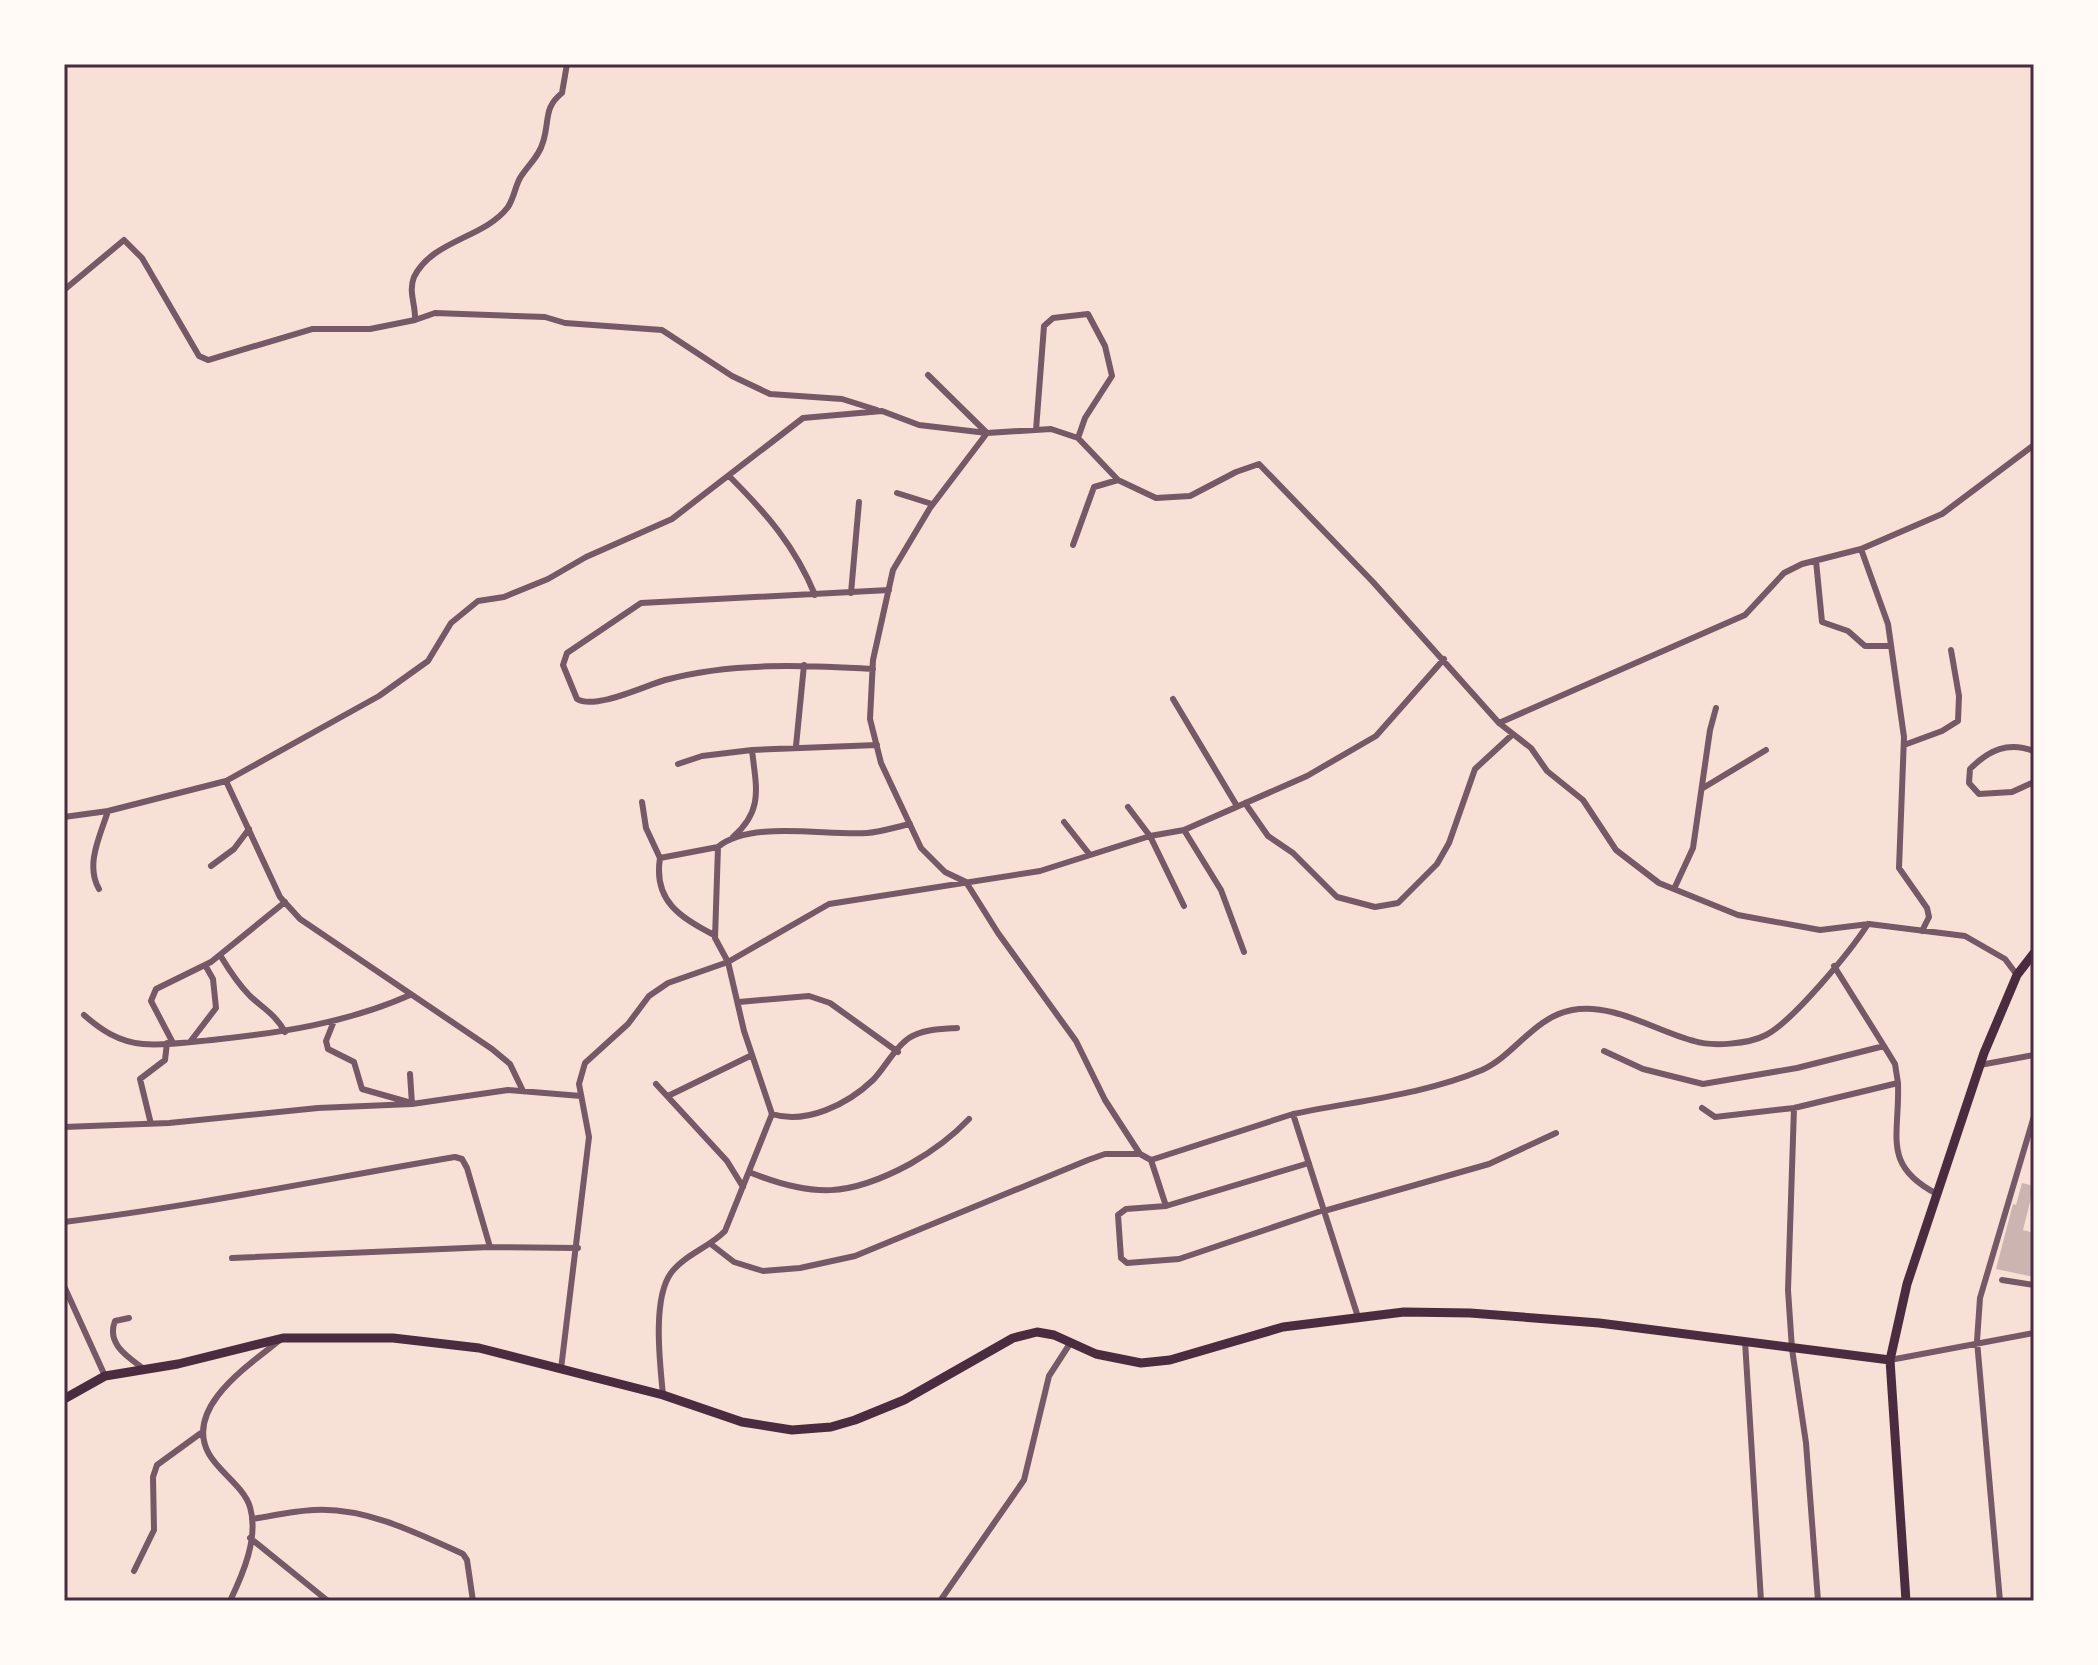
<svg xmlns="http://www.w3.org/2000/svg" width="2098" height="1665" font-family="Roboto,sans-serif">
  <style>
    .building { fill: #ccb4b1 }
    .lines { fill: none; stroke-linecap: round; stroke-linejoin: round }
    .minor { stroke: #755966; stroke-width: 6 }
    .secondary { stroke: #4a2c40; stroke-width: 9 }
    .neatline { fill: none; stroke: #4a2c40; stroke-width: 3 }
  </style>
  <rect width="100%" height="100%" fill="#f7e1d7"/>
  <path class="building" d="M2022,1183l12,3 -11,44 11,3v44l-38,-8 17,-65 3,1z"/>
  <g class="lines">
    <path class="minor" d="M64,290l60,-50 18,18 57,98 9,4 104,-31h58l45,-9c1,-15 -7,-28 -1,-43 18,-37 71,-39 94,-70 6,-9 7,-20 12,-29 8,-13 19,-21 23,-36 7,-21 0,-34 19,-49l5,-29
      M415,320l20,-7 110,4 20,6 97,7 70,46 38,18 72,5 35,11
      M928,375l59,58 -57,75 -37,62 -20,90 -3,59 11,44 40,85 24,24 21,10 32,51 78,108 29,59 35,54 11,6
      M1036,430l8,-104 9,-8 35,-4 17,32 7,30 -27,42 -7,20
      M729,476c37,37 66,70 86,119
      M897,493l35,11
      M1073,545l21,-58 24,-7
      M1861,549l27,75 16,113 -5,131 28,40 2,9 -7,14
      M1816,561l6,61 26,9 17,15h26
      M851,593l8,-91
      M873,669c-68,-4 -142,-7 -208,11 -21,6 -70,30 -88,19l-14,-34 4,-12 74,-50 248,-13
      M1173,699l64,107
      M1499,723l246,-108 39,-42 18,-9 59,-15 81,-35 92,-69
      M1904,745l38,-14 16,-10 1,-25 -8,-46
      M796,746l8,-81
      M2034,751c-26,-10 -45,-1 -64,18l-1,14 10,11 33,-2 22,-10
      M678,764l24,-8 50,-6
      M226,781l54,116 20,22 192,130 18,15 13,27
      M1703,788l63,-38
      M642,802l4,26 14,30
      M1245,803l23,33 25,17 44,44 38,10 23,-4 39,-39 12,-21 26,-74 38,-35
      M1128,807l22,29 34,70
      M64,817l44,-6 118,-30 153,-85 49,-35 23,-38 27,-22 26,-4 44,-18 38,-22 86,-38 131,-101 79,-7 37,14 68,8 64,-4 27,9 40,42 38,18 34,-2 46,-24 23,-8 114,118 126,141 32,25 16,23 36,29 33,50 43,33 79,32 82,15 49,-6 96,12 40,23 12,16
      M1064,822l26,33
      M1184,830l37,60 23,62
      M733,837c31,-27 23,-50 19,-87l125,-5
      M211,866l23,-17 15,-20
      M99,889c-14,-24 1,-53 9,-78
      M1674,889l19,-41 17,-118 6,-22
      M714,935c-33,-17 -61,-34 -54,-77l58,-11
      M220,955c9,15 18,29 30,41 14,13 25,18 35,36
      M1834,966l50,80
      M739,1002l70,-6 21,7 68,49
      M84,1015c17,15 35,27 59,29 22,2 47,-2 69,-4 68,-7 135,-17 198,-45
      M334,1021l-8,20 2,8 26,13 8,27 46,13
      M190,1042l26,-34 -3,-29 -8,-14
      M173,1043l-22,-42 5,-12 55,-27 74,-60
      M1604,1051l39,18 60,15 94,-16 87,-22 11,18 3,19 -104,25 -79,9 -13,-9
      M1980,1065l54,-10
      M410,1074l2,30
      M1898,1083c2,53 -17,82 39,111
      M656,1084l71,77 16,26
      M668,1096l84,-41
      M1794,1108l-6,182 4,59 14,94 12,158
      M772,1114c34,11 76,-10 101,-34 12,-12 22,-33 36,-42 14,-9 32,-9 48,-10
      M1293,1114c62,-13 130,-19 189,-44 33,-15 52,-53 90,-60 40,-8 84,21 122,31 18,6 55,3 72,-6 27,-14 84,-83 102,-111
      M151,1124l-11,-45 25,-19 2,-17
      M64,1127l105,-4 149,-15 94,-4 96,-14 73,6
      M749,1172c64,26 100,25 161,-8 23,-13 41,-26 59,-45
      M1166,1206l143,-43
      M1324,1210l-145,49 -52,4 -6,-5 -3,-43 8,-6 40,-3 -15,-46 142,-46 65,203
      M1324,1211l165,-47 67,-31
      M64,1222c131,-16 261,-43 391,-65l7,2 5,9 23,79
      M712,1245l22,17 29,9 37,-3 55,-12 233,-96 17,-6h35
      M232,1258l258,-11 88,1
      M2002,1280l32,5
      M64,1286l41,90
      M129,1318l-14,3c-9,23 13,36 29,48
      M1745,1341l16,260
      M1890,1360l144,-27
      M561,1369l28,-232 -10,-53 6,-21 43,-39 21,-28 19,-13 60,-21 101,-58 211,-33 110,-35 34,-6 123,-54 69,-40 68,-77
      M663,1395c-3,-31 -11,-96 8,-122 13,-18 39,-26 54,-42l47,-117 -28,-83 -16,-69 -13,-24 3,-91c32,-27 108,-11 149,-14 14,-1 29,-6 43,-9
      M252,1519c20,-3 41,-8 62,-9 51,-3 103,23 149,44l4,6 6,41
      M250,1538l78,63
      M134,1571l20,-41 -1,-53 4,-12 44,-32
      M230,1601c13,-27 29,-64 20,-94 -6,-20 -31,-35 -41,-53 -26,-46 40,-89 71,-114
      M940,1601l84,-121 25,-104 22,-34
      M2000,1601l-23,-260 3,-43 54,-182"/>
    <path class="secondary" d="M64,1399l41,-23 73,-12 105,-26h110l86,10 184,47 79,27 50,8 39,-3 24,-7 49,-20 109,-62 24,-6 17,3 42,19 45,9 29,-3 113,-33 121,-15 66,1 129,10 291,37
      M1906,1601l-16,-241 17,-76 77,-231 33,-78 17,-22"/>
  </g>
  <rect width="2098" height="1665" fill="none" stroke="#fffaf5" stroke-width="132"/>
  <rect x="66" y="66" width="1966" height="1533" class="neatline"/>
</svg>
